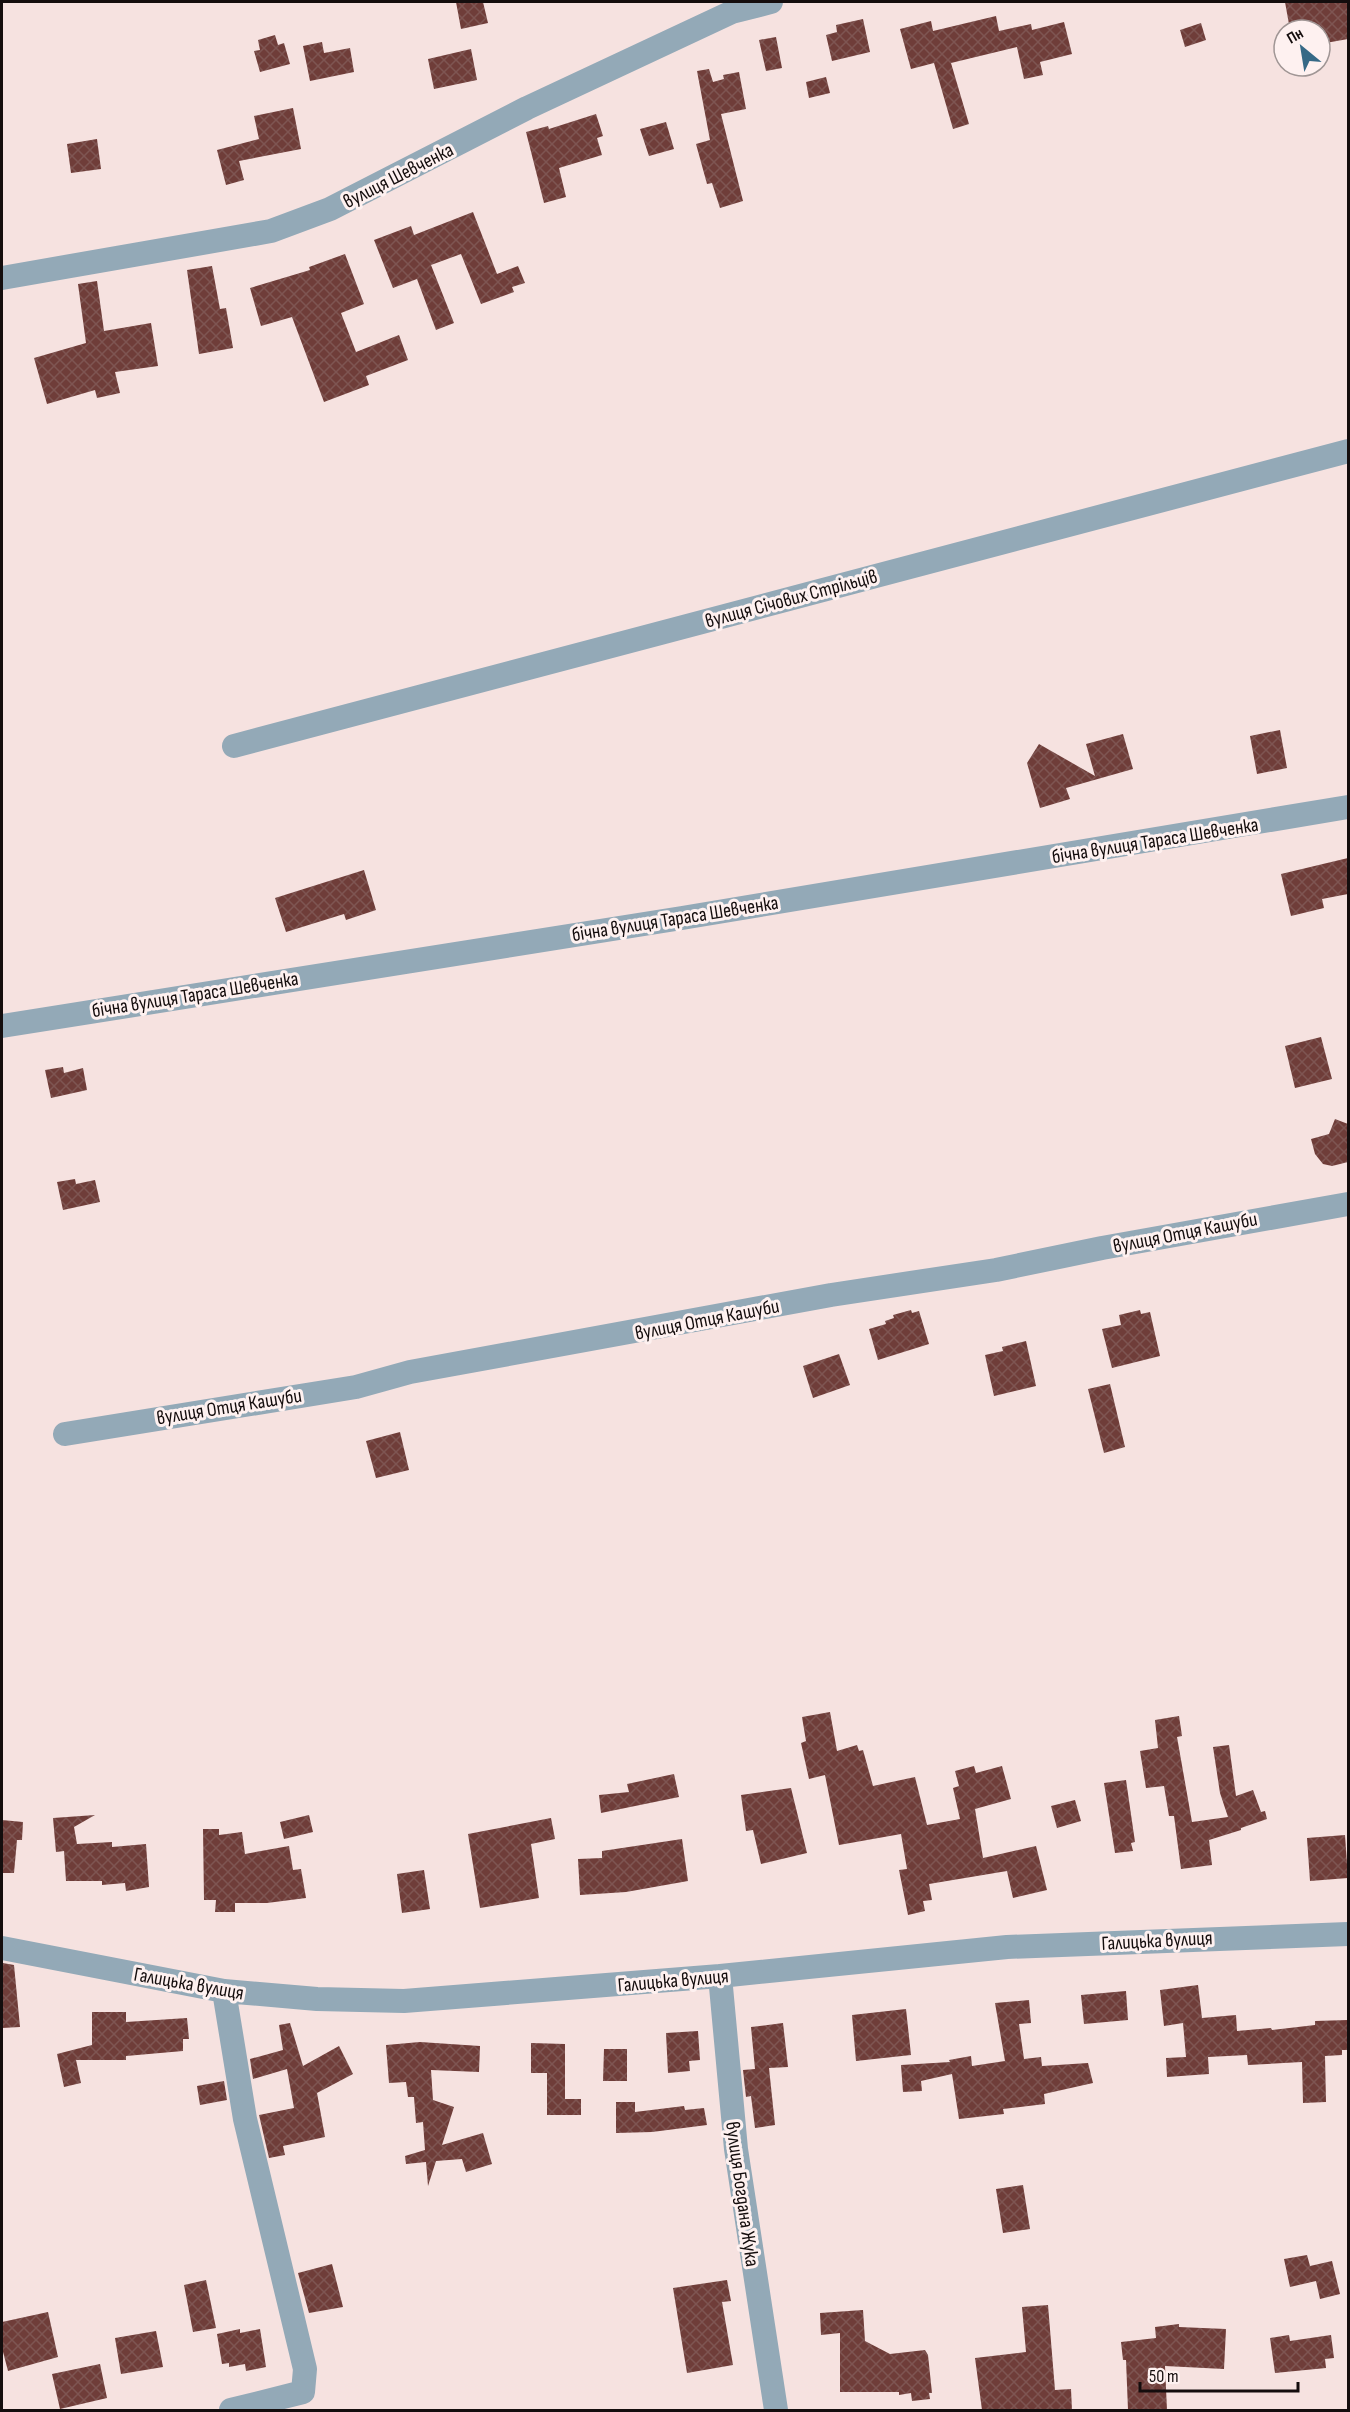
<svg xmlns="http://www.w3.org/2000/svg" width="1350" height="2412" font-family="'Sofia Sans Condensed',sans-serif">
  <style>
    .building { fill: url(#building-cross-hatch) }
    .lines { fill: none; stroke-linecap: round; stroke-linejoin: round }
    .minor { stroke: #93a9b7; stroke-width: 24 }
    .labels { text-anchor: middle; stroke-width: 6; stroke-linejoin: round; paint-order: stroke }
    .street-label { font-size: 20px; fill: #140d0d; stroke: #fef1f0 }
  </style>
  <defs>
    <pattern id="building-cross-hatch" width="8" height="8" patternUnits="userSpaceOnUse" patternTransform="scale(1.5)"><rect width="8" height="8" fill="#6f3d39"/><path d="M0 0l8 8M0 8l8-8" fill="none" stroke="#7e5552"/></pattern>
  </defs>
  <rect width="100%" height="100%" fill="#f6e2e0"/>
  <path class="building" d="M456,2h27l5,21 -27,6z
    M1285,2h63v37l-28,5v-14h-30z
    M996,16l3,15 32,-7 1,6 32,-8 8,32 -32,8 3,13 -19,4 -7,-32 -66,16 18,61 -16,5 -19,-66 -23,6 -11,-40 31,-8 2,10z
    M863,19l7,33 -38,9 -6,-26 11,-3 -1,-7z
    M1201,23l5,17 -21,7 -5,-17z
    M275,35l3,10 6,-2 6,21 -30,8 -6,-21 6,-1 -2,-10z
    M776,37l6,31 -16,3 -7,-31z
    M322,42l2,11 26,-5 4,24 -44,9 -7,-35z
    M471,49l6,31 -43,9 -6,-30z
    M709,69l4,13 11,-3 -1,-4 16,-3 7,37 -25,5 22,87 -23,7 -8,-25 -5,1 -11,-40 14,-4 -13,-69z
    M826,77l4,16 -21,5 -3,-16z
    M293,108l8,41 -62,12 5,19 -18,5 -9,-35 42,-11 -5,-23z
    M596,114l7,22 -6,2 5,17 -43,13 7,29 -22,6 -18,-71 22,-6 1,3z
    M666,122l8,27 -25,7 -9,-27z
    M97,139l4,30 -30,4 -4,-29z
    M473,212l24,62 21,-8 7,17 -13,4 2,5 -33,12 -20,-50 -30,11 23,58 -18,7 -19,-51 -24,9 -19,-48 37,-14 3,9z
    M345,254l19,50 -23,9 15,39 43,-17 9,25 -42,16 3,9 -45,17 -32,-85 -31,9 -11,-38 60,-18 -1,-3z
    M212,266l8,43 6,-1 7,40 -34,6 -12,-84z
    M97,281l7,50 47,-8 7,43 -43,6 5,21 -23,5 -2,-8 -48,14 -13,-46 52,-15 -8,-59z
    M1280,730l7,38 -30,6 -7,-38z
    M1123,734l10,35 -67,19 4,11 -30,9 -13,-45 12,-19 56,32 -9,-32z
    M1348,858v36l-26,5 2,9 -33,8 -10,-42z
    M364,870l12,40 -30,10 -2,-6 -58,18 -11,-34z
    M1321,1037l11,42 -37,9 -10,-42z
    M63,1067l1,6 19,-5 4,22 -36,8 -6,-28z
    M1335,1119l13,5v38l-16,4 -9,-2 -8,-10 -4,-15 18,-5z
    M75,1179l1,5 19,-4 5,22 -37,8 -6,-28z
    M911,1310l1,3 7,-2 10,33 -51,16 -9,-31 17,-5 -1,-3 9,-3 -1,-3z
    M1140,1310l1,4 9,-2 10,44 -48,12 -10,-39 19,-4 -2,-10z
    M1026,1341l10,45 -42,10 -9,-41 18,-4 -1,-4z
    M839,1354l11,31 -37,13 -10,-32z
    M1110,1384l15,63 -21,6 -16,-64z
    M400,1432l9,38 -33,8 -10,-37z
    M830,1712l7,39 20,-6 2,6 4,-1 10,36 42,-9 12,48 33,-6 -7,-31 6,-2 -4,-15 19,-5 2,7 26,-7 9,33 -36,10 8,49 53,-12 11,44 -34,8 -6,-27 -78,13 3,16 -9,1 2,10 -17,4 -9,-45 8,-1 -6,-35 -62,11 -14,-70 -16,4 -8,-36 5,-2 -4,-24z
    M1179,1716l3,20 -5,1 15,85 36,-5 -8,-24 -7,-46 16,-2 7,51 17,-6 8,22 4,-1 2,8 -26,9v2l-32,10 3,25 -31,4 -7,-53h-5l-5,-30 -18,2 -6,-37 18,-3 -3,-28z
    M674,1774l5,23 -78,16 -2,-18 30,-3 -2,-8z
    M1126,1780l9,62 -4,1 2,8 -18,2 -11,-70z
    M791,1788l16,65 -46,11 -8,-34 -7,1 -5,-36z
    M1075,1800l6,21 -24,7 -6,-22z
    M95,1815l-21,12 3,17 35,-2v5l34,-3 3,43 -23,4 -1,-8 -23,2v-4h-36l-2,-30 -8,1 -3,-34z
    M309,1815l4,17 -29,7 -4,-17z
    M551,1818l4,21 -24,5 8,54 -59,10 -12,-74z
    M2,1820l21,2 -1,18h-5l-3,33h-12z
    M203,1829h16v6l23,-3 3,22 44,-8 4,24 8,-1 5,29 -39,5h-32v9h-20l1,-12h-12z
    M1345,1835l3,43 -38,3 -3,-43z
    M682,1839l6,42 -62,11 -46,3 -2,-36 24,-1v-7z
    M424,1870l6,39 -28,4 -5,-39z
    M3,1963l11,2 6,62 -18,1z
    M1198,1985l4,33 34,-3 1,16 34,-3 1,2 43,-5v-4l33,-1v30h-6v5l-17,1 1,46 -23,1 -1,-41 -54,3 -1,-10 -39,2 1,17 -42,3 -1,-19 20,-1 -3,-34 -19,3 -4,-36z
    M1126,1991l2,29 -44,4 -3,-29z
    M1029,2000l2,23 -12,1 5,35 17,-2 1,9 46,-3 5,20 -49,11 1,10 -42,5 1,5 -45,5 -7,-45 -31,7 1,10 -19,1 -2,-27 49,-3 -1,-2 22,-4 1,10 33,-5 -10,-58z
    M906,2009l5,46 -55,6 -4,-46z
    M92,2012h34v10l61,-4 2,21h-6v12l-57,5v4h-50l5,23 -17,4 -7,-33 35,-9z
    M290,2023l13,43 36,-20 14,28 -36,19 8,44 -42,9 2,9 -16,3 -10,-43 35,-7 -7,-39 -34,10 -3,-20 33,-9 -4,-25z
    M783,2023l5,44 -19,1 6,57 -20,3 -4,-32 -5,1 -3,-27 12,-1 -4,-42z
    M698,2031l2,29 -11,1 1,10 -22,2 -2,-40z
    M420,2042l60,4 -1,26 -48,-2 2,30 21,7 -12,38 41,-12 9,31 -26,8 -4,-13 -26,2 -8,25 -2,-24 -20,2 -1,-8 20,-6 -2,-28 -7,1 -2,-26h-6l-2,-15 -17,1 -3,-38z
    M531,2043l34,1v55h16v16h-34v-42h-16z
    M604,2049h23v32h-24z
    M224,2081l3,19 -27,5 -3,-19z
    M616,2102h19v10l49,-6 1,4 19,-2 3,17 -55,7 -36,1z
    M1023,2185l7,44 -27,4 -7,-44z
    M1307,2255l3,11 22,-5 8,33 -20,5 -4,-18 -26,6 -6,-28z
    M332,2264l11,43 -34,6 -11,-40z
    M206,2280l10,48 -23,4 -9,-47z
    M727,2280l4,21 -9,1 11,63 -46,8 -14,-85z
    M1048,2305l7,85 16,-1 1,21h-90l-7,-52 51,-6 -4,-45z
    M863,2310l2,31 25,13 35,-4 3,5 4,38h-3l1,6 -18,2 -1,-8 -12,2v-3h-59v-59l-19,2 -1,-22z
    M48,2312l10,45 -50,14 -6,-23v-26z
    M1179,2324v3l47,2 -2,40 -59,-3 2,44h-39l-2,-50h-3l-2,-18 35,-4 -1,-11z
    M240,2329v4l20,-4 6,38 -20,4 -1,-7 -16,3v-4l-7,1 -5,-30z
    M156,2331l7,36 -42,7 -6,-36z
    M1289,2335l1,6 41,-6 3,23 -9,1 1,9 -51,5 -5,-35z
    M100,2364l7,34 -47,11 -8,-35z"/>
  <g class="lines">
    <path class="minor" d="M2,278l269,-47 59,-22 197,-101 205,-96 39,-10
      M234,746l1114,-295
      M2,1026l680,-108 666,-111
      M65,1434l291,-47 54,-15 421,-77 165,-25 106,-22 246,-44
      M2,1948l222,43 93,8 87,2 316,-25 287,-29 341,-13
      M720,1976l16,173 40,261
      M224,1991l21,128 60,250 -2,23 -72,18"/>
  </g>
  <g class="labels">
    <g class="street-label">
      <text transform="translate(398 175) rotate(-27)" y="7">вулиця Шевченка</text>
      <text transform="translate(791 598) rotate(-15)" y="7">вулиця Січових Стрільців</text>
      <text transform="translate(1155 840) rotate(-9)" y="7">бічна вулиця Тараса Шевченка</text>
      <text transform="translate(675 918) rotate(-9)" y="7">бічна вулиця Тараса Шевченка</text>
      <text transform="translate(195 994) rotate(-9)" y="7">бічна вулиця Тараса Шевченка</text>
      <text transform="translate(1185 1232) rotate(-11)" y="7">вулиця Отця Кашуби</text>
      <text transform="translate(707 1319) rotate(-11)" y="7">вулиця Отця Кашуби</text>
      <text transform="translate(229 1406) rotate(-9)" y="7">вулиця Отця Кашуби</text>
      <text transform="translate(1157 1940) rotate(-3)" y="7">Галицька вулиця</text>
      <text transform="translate(673 1980) rotate(-5)" y="7">Галицька вулиця</text>
      <text transform="translate(189 1983) rotate(10)" y="7">Галицька вулиця</text>
      <text transform="translate(743 2194) rotate(82)" y="7">вулиця Богдана Жука</text>
    </g>
  </g>
  <rect width="1350" height="2412" fill="none" stroke="#140d0d" stroke-width="6"/>
  <g transform="translate(1302 48) rotate(330)"><circle r="28" fill="#fef1f0" stroke="#a09695" stroke-width="1.5"/>
  <path d="M0-4.5L10 22L0 15L-10 22Z" fill="#366986"/>
  <text y="-9" font-size="16" font-weight="bold" text-anchor="middle" fill="#140d0d">Пн</text>
  </g>
  <path d="M1140 2382v9h158v-9" fill="none" stroke="#140d0d" stroke-width="3"/>
  <text x="1149" y="2382" font-size="18" fill="#140d0d" stroke="#fef1f0" stroke-width="4.5" paint-order="stroke">50 m</text>
</svg>
